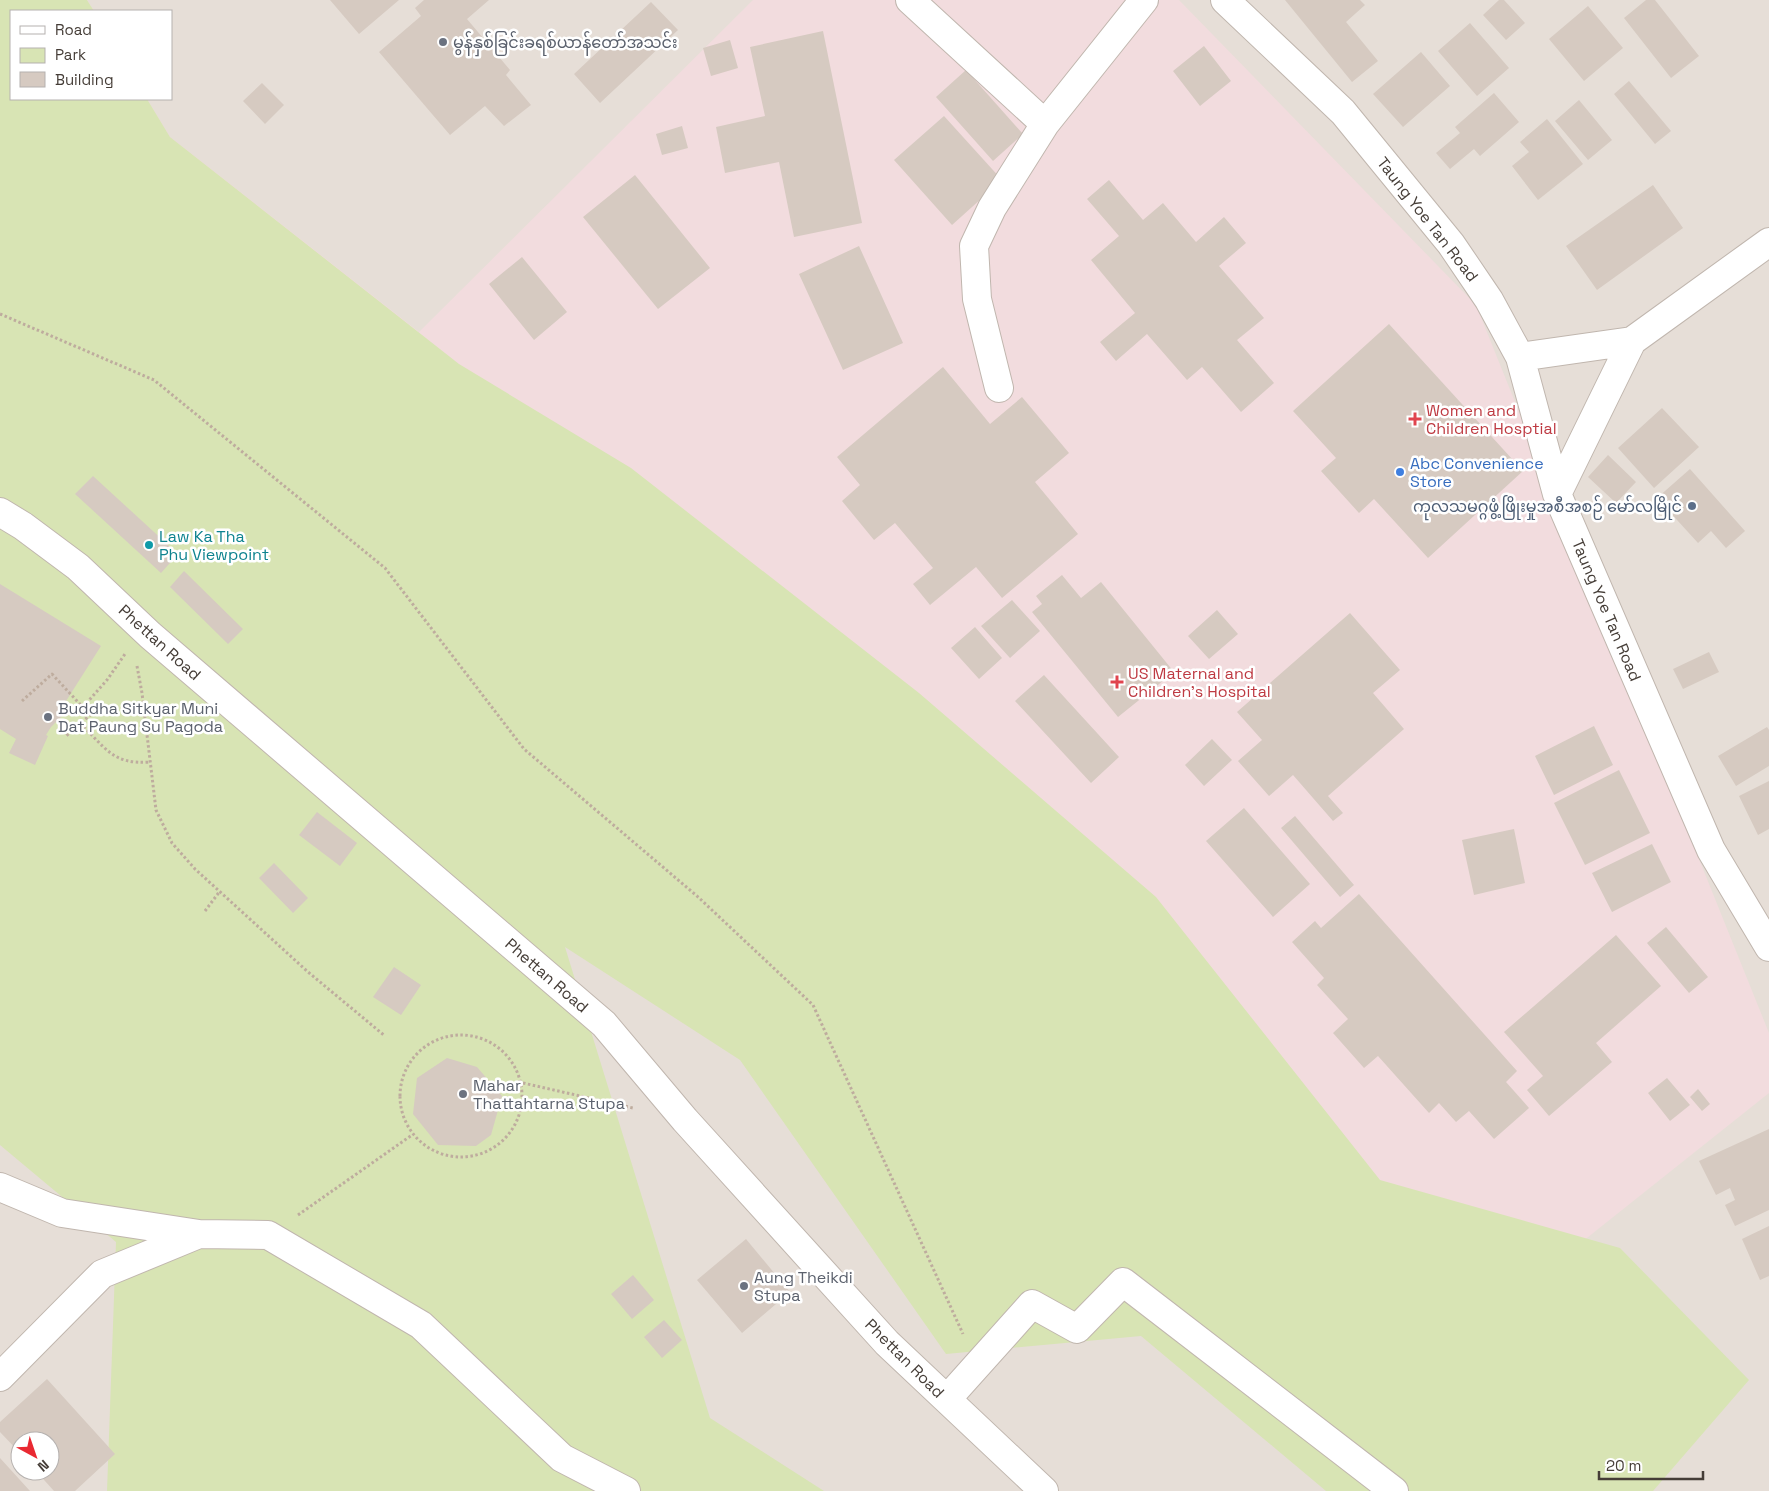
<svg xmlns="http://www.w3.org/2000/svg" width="1769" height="1491" font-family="'Space Grotesk','Noto Sans Myanmar',sans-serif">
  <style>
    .residential { fill: #e6ded7; fill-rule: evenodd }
    .medical { fill: #f2dcde }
    .green { fill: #d8e4b4 }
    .building { fill: #d6cac1 }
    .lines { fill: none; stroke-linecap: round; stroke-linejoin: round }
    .minor-casing { stroke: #c0b6ae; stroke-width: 30 }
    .path { stroke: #beac9e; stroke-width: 3; stroke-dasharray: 2.5 2.5; stroke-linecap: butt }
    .minor { stroke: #fff; stroke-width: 28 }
    .worship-dot { fill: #6b7280; stroke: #fff; stroke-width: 2 }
    .health-dot { fill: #e0444e; stroke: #fff; stroke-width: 2 }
    .shop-dot { fill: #3f7fe0; stroke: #fff; stroke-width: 2 }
    .service-dot { fill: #5c6f8a; stroke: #fff; stroke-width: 2 }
    .culture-dot { fill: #0f9aa8; stroke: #fff; stroke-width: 2 }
    .labels { text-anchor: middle; stroke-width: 5; stroke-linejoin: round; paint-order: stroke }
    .worship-label { font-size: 16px; fill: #5b616d; stroke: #fff; text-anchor: start }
    .street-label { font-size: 16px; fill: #453d37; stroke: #fff }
    .health-label { font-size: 16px; fill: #be3a42; stroke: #fff; text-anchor: start }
    .shop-label { font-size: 16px; fill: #366cbe; stroke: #fff; text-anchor: start }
    .service-label { font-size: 16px; fill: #4e5e75; stroke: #fff; text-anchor: end }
    .culture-label { font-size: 16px; fill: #0d838f; stroke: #fff; text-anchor: start }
  </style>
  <rect width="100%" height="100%" fill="#f3ede8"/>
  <path class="residential" d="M0,0h1769v1491h-1769zM11,11h160v88h-160zM20,1441h30v30h-30z"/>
  <path class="medical" d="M0,0h87l7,11h-83v88h136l23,38 249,195 334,-332h426l297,305 293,728v60l-353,281 -1416,-1208z"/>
  <path class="green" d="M0,0h87l7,11h-83v88h136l23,38 289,227 172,104 288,225 237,204 224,283 240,68 129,132 -96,111h-327l-185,-155 -195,18 -206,-294 -175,-113 145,471 114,73h-717l9,-249 -116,-97z"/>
  <path class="building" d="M330,0h69l-40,34z
    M424,0h65l-22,19 43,51 -4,5 25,30 -27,21 -19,-20 -35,29 -71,-83 42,-36 -6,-8z
    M1285,0h75l5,5 -19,17 32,39 -26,21z
    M1499,0h5l21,23 -19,17 -23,-25z
    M1646,0h9l44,56 -28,22 -47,-60z
    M651,2l27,28 -78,73 -26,-29z
    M1588,6l35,42 -39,33 -35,-42z
    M1470,23l39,45 -32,28 -39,-45z
    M823,31l39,192 -68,14 -15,-75 -54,11 -9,-46 49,-11 -15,-69z
    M730,40l8,28 -27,8 -8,-28z
    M1204,46l27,35 -31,25 -27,-35z
    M1421,52l29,34 -47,41 -30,-33z
    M966,70l57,64 -30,27 -57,-64z
    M1629,81l42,50 -16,13 -41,-50z
    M262,83l22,22 -19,19 -22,-23z
    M1494,93l25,29 -39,34 -6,-7 -24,20 -14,-16 24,-20 -5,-6z
    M1579,100l33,40 -24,20 -33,-39z
    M944,116l58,64 -50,45 -58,-65z
    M1547,119l36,45 -45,36 -26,-34 17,-14 -9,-10z
    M682,126l6,22 -26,7 -6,-21z
    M635,175l75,93 -52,41 -75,-92z
    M1109,180l34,40 20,-17 33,39 28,-25 22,26 -27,23 45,52 -27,22 37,43 -33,29 -39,-45 -15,13 -40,-46 -31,27 -16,-19 35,-29 -44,-53 28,-24 -32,-37z
    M1653,185l30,43 -86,62 -31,-44z
    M859,246l44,97 -60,27 -44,-96z
    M522,257l45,55 -33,28 -45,-56z
    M1389,324l134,147 -95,87 -54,-59 -15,14 -38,-42 15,-13 -43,-47z
    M943,367l47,57 32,-27 47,56 -34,29 43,52 -76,64 -26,-31 -46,38 -17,-21 20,-16 -38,-45 -21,17 -32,-39 18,-16 -23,-28z
    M1662,408l37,39 -45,41 -36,-40z
    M1608,455l28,27 -20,21 -28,-26z
    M1690,469l55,62 -19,17 -15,-17 -13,12 -41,-45z
    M93,476l85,78 -17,19 -86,-79z
    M184,571l59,58 -15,15 -58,-57z
    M1062,575l19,23 20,-16 73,90 -56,45 -86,-105 10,-8 -6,-8z
    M0,584l101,62 -40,63 4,4 -14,14 -5,8 2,1 -13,29 -26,-12 7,-14 -16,-10z
    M1012,600l28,31 -30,27 -29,-32z
    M1217,610l21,24 -29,25 -21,-23z
    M1350,613l50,57 -27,23 31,36 -76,67 15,17 -10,8 -40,-46 -24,21 -31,-35 24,-21 -25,-28z
    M975,627l27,31 -23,21 -28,-31z
    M1709,652l10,20 -36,17 -10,-20z
    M1044,675l75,82 -28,26 -76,-82z
    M1594,726l19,39 -59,30 -19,-39z
    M1767,727l2,3v36l-33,20 -18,-30z
    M1212,739l20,21 -28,26 -19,-21z
    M1619,770l31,63 -65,32 -31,-62z
    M1769,781v48l-11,6 -19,-39z
    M1244,808l66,76 -37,33 -67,-76z
    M317,812l40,31 -17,23 -41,-31z
    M1295,816l59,69 -14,12 -59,-69z
    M1514,829l11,54 -51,12 -12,-55z
    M1652,844l19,38 -59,30 -20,-39z
    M274,863l34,35 -15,15 -34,-35z
    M1359,894l158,177 -11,11 23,26 -35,31 -25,-28 -13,11 -17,-19 -10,10 -51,-57 -14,12 -31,-35 15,-14 -31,-34 7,-7 -32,-36 23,-21 6,7z
    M1666,927l42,50 -19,16 -42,-50z
    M1616,935l45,51 -65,57 16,19 -63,54 -22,-26 16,-14 -39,-44z
    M394,967l27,18 -20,30 -28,-18z
    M447,1058l30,9 25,29 -11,39 -15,11 -38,-1 -25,-31 4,-36z
    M1667,1078l23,27 -20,16 -22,-28z
    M1698,1089l12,15 -8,7 -12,-14z
    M1769,1129v81l-34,16 -10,-21 10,-5 -5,-12 -14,7 -17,-34z
    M1769,1226v50l-9,4 -18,-41z
    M746,1239l44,53 -48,41 -45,-53z
    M633,1275l21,25 -22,19 -21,-25z
    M664,1320l18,20 -20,18 -18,-21z
    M47,1379l68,75 -40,37h-21l-18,-20h14v-30h-30v12l-20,-21v-10z
    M0,1458l30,33h-30z"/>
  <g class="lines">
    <defs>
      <path id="minor" d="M910,0l135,124
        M1225,0l118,112 108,132 38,56 31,57 37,137 154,356 58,97
        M1520,357l112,-16
        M999,388l-22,-89 -3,-53 18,-38 53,-84 99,-124
        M1557,494l75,-153 137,-99
        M0,512l23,14 55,41 72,68 454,389 81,96 202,223 157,148
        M0,1187l62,26 137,21
        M0,1377l102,-103 97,-40 69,1 153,90 141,133 64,33
        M947,1399l85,-95 45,25 46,-47 271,209"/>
    </defs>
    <use href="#minor" class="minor-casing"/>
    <path class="path" d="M0,314l154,66 231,188 139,181 173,147 116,109 150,329
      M137,666l5,27 14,117 16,33 23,26 113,103 77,64
      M22,701l30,-27 38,41 -25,22
      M83,707l24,-27 18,-26
      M80,723c25,24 32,42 70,39
      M205,911l15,-20
      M400 1096a61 61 0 1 1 122 0a61 61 0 1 1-122 0Z
      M523,1083l110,25
      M298,1215l114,-80"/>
    <use href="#minor" class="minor"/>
  </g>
  <g class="worship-dot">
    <circle cx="443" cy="42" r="5"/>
    <circle cx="48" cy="717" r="5"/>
    <circle cx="463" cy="1094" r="5"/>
    <circle cx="744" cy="1286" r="5"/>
  </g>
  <g class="health-dot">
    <path d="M1412.5 411.5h5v5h5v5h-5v5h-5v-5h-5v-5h5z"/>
    <path d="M1114.5 674.5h5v5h5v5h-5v5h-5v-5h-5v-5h5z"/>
  </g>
  <circle class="shop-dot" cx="1400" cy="472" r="5"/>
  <circle class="service-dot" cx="1692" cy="506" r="5"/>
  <circle class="culture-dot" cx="149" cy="545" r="5"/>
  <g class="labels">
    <g class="worship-label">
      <text x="453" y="48">မွန်နှစ်ခြင်းခရစ်ယာန်တော်အသင်း</text>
      <text x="58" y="714">Buddha Sitkyar Muni<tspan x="58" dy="18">Dat Paung Su Pagoda</tspan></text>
      <text x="473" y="1091">Mahar<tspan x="473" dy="18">Thattahtarna Stupa</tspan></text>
      <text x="754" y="1283">Aung Theikdi<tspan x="754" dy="18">Stupa</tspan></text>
    </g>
    <g class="street-label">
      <text transform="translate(1428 219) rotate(52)" y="6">Taung Yoe Tan Road</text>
      <text transform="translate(1607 610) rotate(67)" y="6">Taung Yoe Tan Road</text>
      <text transform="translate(160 642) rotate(42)" y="6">Phettan Road</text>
      <text transform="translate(547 975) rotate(41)" y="6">Phettan Road</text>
      <text transform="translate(905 1358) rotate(45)" y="6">Phettan Road</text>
    </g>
    <g class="health-label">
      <text x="1426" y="416">Women and<tspan x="1426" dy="18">Children Hosptial</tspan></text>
      <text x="1128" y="679">US Maternal and<tspan x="1128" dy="18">Children's Hospital</tspan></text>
    </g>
    <g class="shop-label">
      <text x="1410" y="469">Abc Convenience<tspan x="1410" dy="18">Store</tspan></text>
    </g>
    <g class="service-label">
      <text x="1682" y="512">ကုလသမဂ္ဂဖွံ့ဖြိုးမှုအစီအစဉ် မော်လမြိုင်</text>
    </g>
    <g class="culture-label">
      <text x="159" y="542">Law Ka Tha<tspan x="159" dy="18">Phu Viewpoint</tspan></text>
    </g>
  </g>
  <rect x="10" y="10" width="162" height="90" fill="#ffffff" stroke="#b5b1af"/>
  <rect x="20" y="26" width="25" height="8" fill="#ffffff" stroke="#b5b1af"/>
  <text x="55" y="35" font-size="15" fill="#453d37">Road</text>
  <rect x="20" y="48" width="25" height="15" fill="#d8e4b4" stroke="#b5b1af"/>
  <text x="55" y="60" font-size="15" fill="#453d37">Park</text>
  <rect x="20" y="72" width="25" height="15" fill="#d6cac1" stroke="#b5b1af"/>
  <text x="55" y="85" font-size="15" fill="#453d37">Building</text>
  <g transform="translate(35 1456) rotate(140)"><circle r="24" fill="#ffffff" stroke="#b5b1af"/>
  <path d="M0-4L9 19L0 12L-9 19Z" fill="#e92932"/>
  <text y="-8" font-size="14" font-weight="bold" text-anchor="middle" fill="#453d37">N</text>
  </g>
  <path d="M1599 1471v8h104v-8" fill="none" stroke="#453d37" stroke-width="2.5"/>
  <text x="1606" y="1471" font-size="15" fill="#453d37" stroke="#ffffff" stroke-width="4" paint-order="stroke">20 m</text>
</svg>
